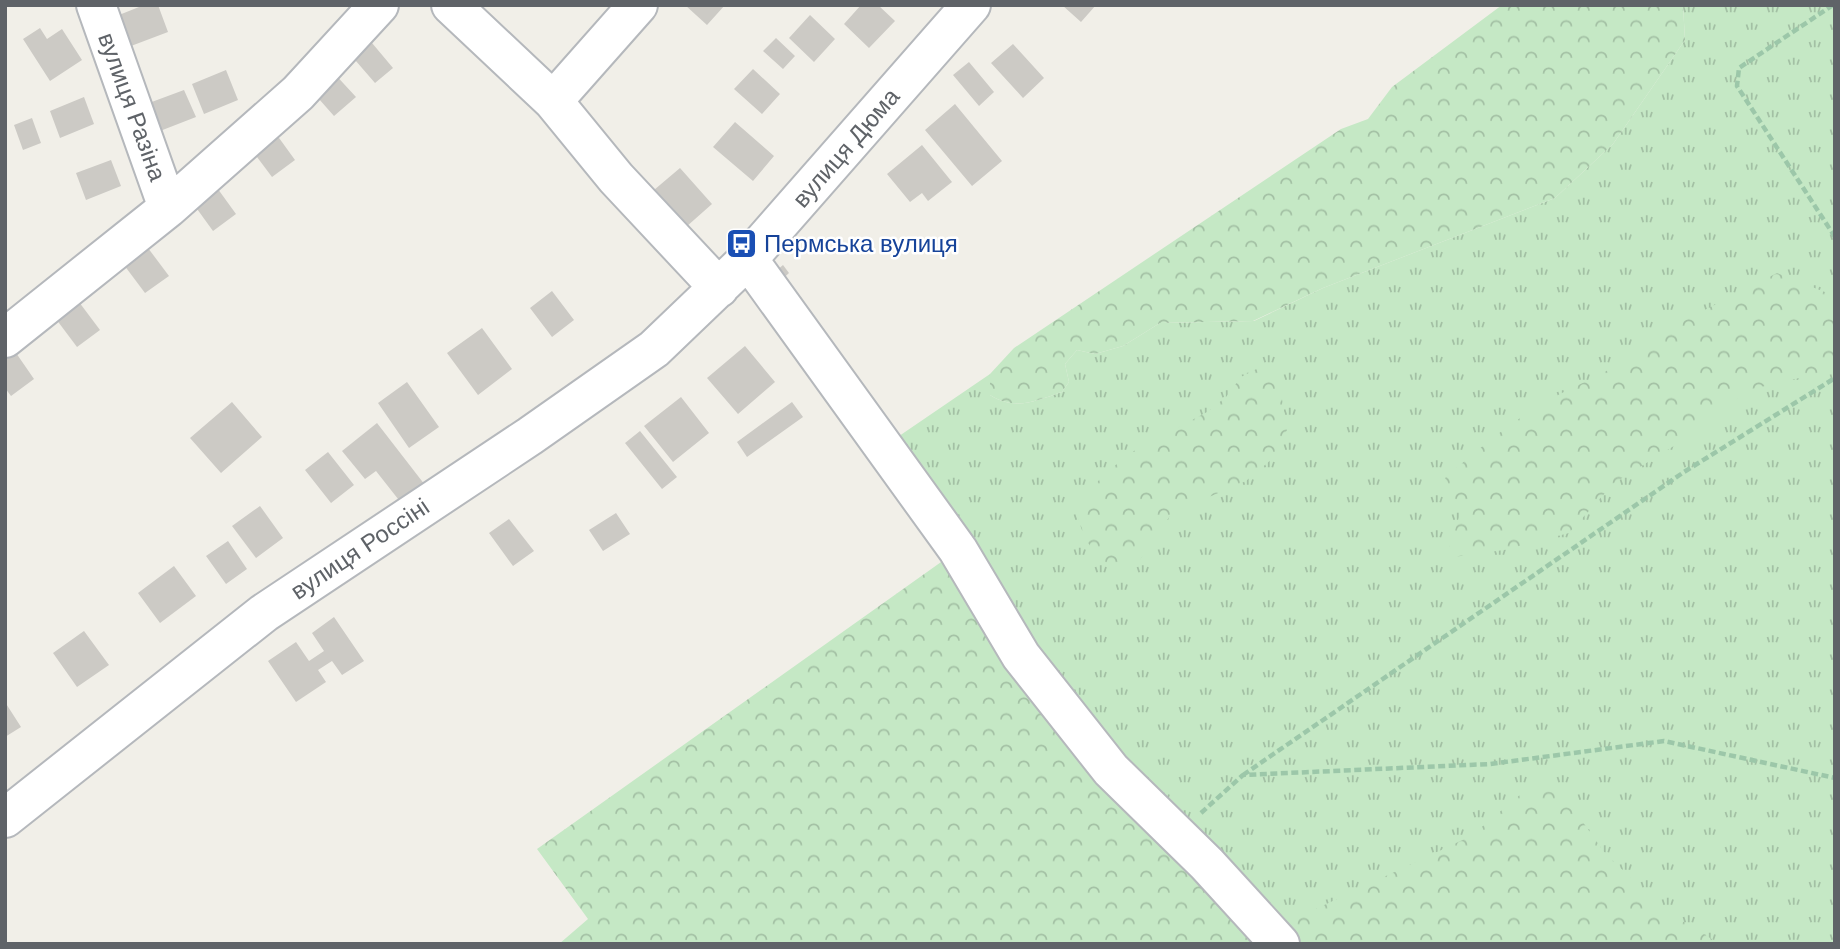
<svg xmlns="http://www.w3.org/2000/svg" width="1840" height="949" font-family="Arial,sans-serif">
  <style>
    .grass { fill: url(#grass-tufts) }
    .forest { fill: url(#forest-crowns) }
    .building { fill: #cccac5 }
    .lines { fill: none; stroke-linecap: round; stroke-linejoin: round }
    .minor-casing { stroke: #b5b8bc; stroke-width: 42 }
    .path { stroke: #9cc7a9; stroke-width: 4.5; stroke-dasharray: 7 3.5; stroke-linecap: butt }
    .minor { stroke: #fff; stroke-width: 38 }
    .labels { text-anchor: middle; stroke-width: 5; stroke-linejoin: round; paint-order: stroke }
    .street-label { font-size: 24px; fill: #5f6368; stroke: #fff }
    .transit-label { font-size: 24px; fill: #164399; stroke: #fff; text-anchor: start }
  </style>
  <defs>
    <pattern id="grass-tufts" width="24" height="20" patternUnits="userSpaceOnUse" patternTransform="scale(1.75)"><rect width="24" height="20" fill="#c5e8c5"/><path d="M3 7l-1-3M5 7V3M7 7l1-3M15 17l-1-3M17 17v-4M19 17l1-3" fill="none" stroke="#a3c0a4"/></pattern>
    <pattern id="forest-crowns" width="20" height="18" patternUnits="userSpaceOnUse" patternTransform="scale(1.75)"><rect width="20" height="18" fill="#c5e8c5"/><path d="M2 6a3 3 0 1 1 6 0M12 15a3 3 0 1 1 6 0" fill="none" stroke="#a3c0a4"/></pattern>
  </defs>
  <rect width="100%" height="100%" fill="#f1efe8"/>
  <path class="grass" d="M1683,5h152v939h-555l-73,-80 -324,-417 107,-73v21c26,16 45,6 72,-3l7,-10 -4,-18 12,-14 18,4 28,-8 37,-23 94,-2 69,-33 232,-90 58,-54 72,-104z"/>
  <path class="forest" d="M1502,5h181l2,35 -72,104 -58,54 -232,90 -70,33 -93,2 -37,23 -28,8 -18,-4 -12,14 4,18 -7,10c-27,9 -46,19 -72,3v-21l24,-26 327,-219 27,-10 24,-32z
    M1777,273l58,23v62l-19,16 -68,16 -58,46 -76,47 -45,50 -65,17 -58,8 15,-47 -16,-33c33,-29 66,-57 104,-78 34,-19 75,-32 101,-62z
    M1268,363l13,30 6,37 -15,29 -26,22 -74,32 -33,48 -28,6c-22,-17 -29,-31 -35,-58l27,-34 29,-23 75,-40 19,-15 15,-20z
    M958,550l63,106 248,275 202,-95 57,-48 35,6 41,58 60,58 56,34h-1161l29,-25 -51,-70z"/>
  <path class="building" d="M144,5h14l10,27 -37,14 -12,-31z
    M685,5h40l-18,20z
    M861,5h17l17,16 -26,27 -25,-24z
    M1062,5h34l-15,17z
    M810,15l25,24 -21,23 -25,-24z
    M40,28l7,11 15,-10 20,31 -32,21 -27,-42z
    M367,37l26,31 -18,15 -26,-30z
    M776,38l19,18 -12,13 -20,-18z
    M1013,44l31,34 -21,20 -32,-35z
    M969,62l25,30 -15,14 -26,-31z
    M753,69l27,25 -18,20 -28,-25z
    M226,70l12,30 -34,14 -12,-30z
    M332,71l24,26 -22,19 -23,-26z
    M184,90l12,27 -36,14 -11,-28z
    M84,97l10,27 -34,14 -10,-27z
    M955,104l47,57 -30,25 -47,-56z
    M32,118l9,25 -18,7 -9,-25z
    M735,122l39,34 -21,25 -40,-34z
    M274,131l21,29 -23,17 -21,-28z
    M922,145l30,37 -24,19 -6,-8 -12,9 -23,-28z
    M111,160l10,26 -35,14 -10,-27z
    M680,168l32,36 -26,23 -32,-37z
    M215,185l21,29 -23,17 -21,-29z
    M148,248l21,28 -24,17 -21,-28z
    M783,265l6,8 -12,11 -7,-8z
    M552,291l22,29 -22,17 -22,-29z
    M79,302l21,28 -23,17 -21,-28z
    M482,328l30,41 -34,26 -31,-42z
    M745,346l30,36 -37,32 -31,-36z
    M14,350l20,29 -23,17 -6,-8v-31z
    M407,382l32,45 -30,21 -31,-45z
    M681,397l28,36 -36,29 -29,-36z
    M232,402l30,35 -41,36 -31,-35z
    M792,402l11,15 -56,40 -10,-15z
    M377,423l48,62 -23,19 -26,-33 -11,8 -23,-28z
    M640,431l37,46 -15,12 -37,-46z
    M328,452l26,33 -23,18 -26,-33z
    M260,506l23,32 -27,20 -24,-32z
    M616,513l14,21 -27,17 -14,-21z
    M509,519l25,32 -21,15 -24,-33z
    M228,541l19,28 -21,15 -20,-28z
    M174,566l22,30 -36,27 -22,-30z
    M334,617l30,44 -22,14 -10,-14 -14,9 8,12 -30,20 -28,-41 28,-19 13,19 15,-10 -12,-18z
    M84,631l25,34 -32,22 -24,-34z
    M5,702l16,25 -16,10z"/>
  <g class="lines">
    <defs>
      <path id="minor" d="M96,5l72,203
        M451,5l102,96 63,77 103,110
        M553,101l85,-96
        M748,259l210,291 63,106 90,114 96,94 73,80
        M5,338l163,-130 130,-115 81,-88
        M5,818l259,-205 266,-177 124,-87 94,-90 223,-254"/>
    </defs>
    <use href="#minor" class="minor-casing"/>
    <path class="path" d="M1833,5l-94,63 -2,18 98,151
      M1243,775l441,-303 151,-94
      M1201,813l42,-38 247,-11 174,-23 171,37"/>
    <use href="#minor" class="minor"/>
  </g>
  <defs>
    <symbol id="bus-square" viewBox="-11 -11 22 22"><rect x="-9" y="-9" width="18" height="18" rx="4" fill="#1a4fb4" stroke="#fff"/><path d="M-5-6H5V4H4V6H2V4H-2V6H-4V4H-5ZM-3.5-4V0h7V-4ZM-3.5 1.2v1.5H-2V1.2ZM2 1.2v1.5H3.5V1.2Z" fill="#fff"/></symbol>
  </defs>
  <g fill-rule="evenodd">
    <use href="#bus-square" x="724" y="226" width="35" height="35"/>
  </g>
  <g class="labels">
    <g class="street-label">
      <text transform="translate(132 107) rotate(70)" y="8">вулиця Разіна</text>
      <text transform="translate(846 148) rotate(-49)" y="8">вулиця Дюма</text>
      <text transform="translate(360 549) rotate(-34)" y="8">вулиця Россіні</text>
    </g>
    <g class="transit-label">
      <text x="764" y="252">Пермська вулиця</text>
    </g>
  </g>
  <rect width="1840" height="949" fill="none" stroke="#5f6368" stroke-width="14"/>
</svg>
